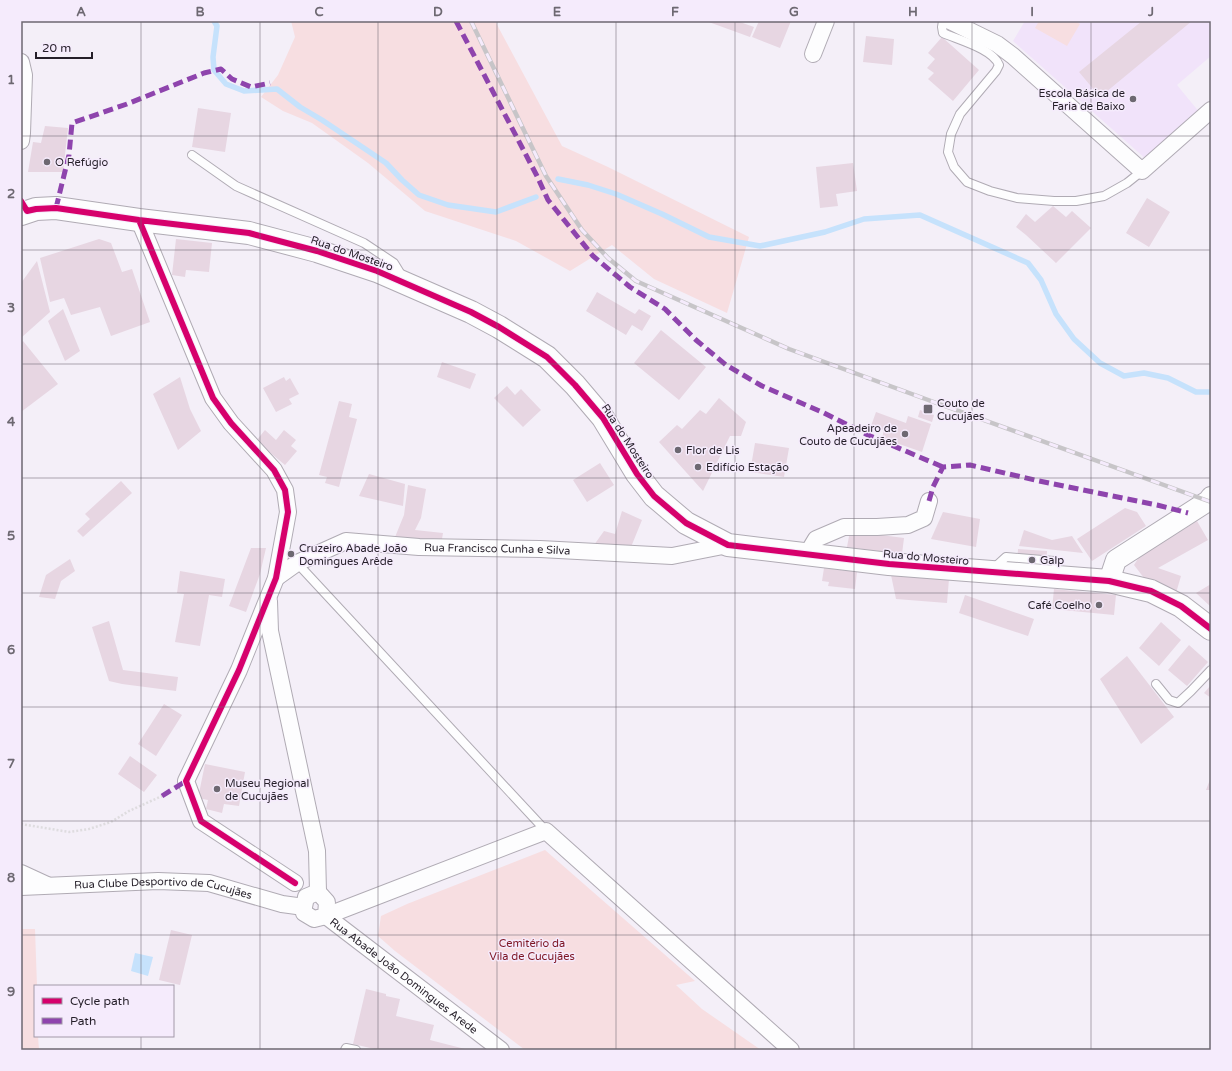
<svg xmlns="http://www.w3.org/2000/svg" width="1232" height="1071" font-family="'Varela Round',sans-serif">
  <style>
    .built { fill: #f1e3fa }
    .green { fill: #f7dee1 }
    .water { fill: #c6e2fc }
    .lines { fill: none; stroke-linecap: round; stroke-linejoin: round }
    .stream { stroke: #c6e2fc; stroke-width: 5.5 }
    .building { fill: #e7d6e2 }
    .service-casing { stroke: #b0abb4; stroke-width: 10 }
    .minor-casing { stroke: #b0abb4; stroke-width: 18 }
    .tertiary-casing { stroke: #b0abb4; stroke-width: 22 }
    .secondary-casing { stroke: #b0abb4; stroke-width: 24 }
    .path { stroke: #dedcdf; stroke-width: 2.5; stroke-dasharray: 2 2; stroke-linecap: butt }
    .service { stroke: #fdfdfe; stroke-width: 8 }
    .minor { stroke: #fdfdfe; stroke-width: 16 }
    .tertiary { stroke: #fdfdfe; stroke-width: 20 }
    .secondary { stroke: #fdfdfe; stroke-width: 22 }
    .rail-casing { stroke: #c7c5c8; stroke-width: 4.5 }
    .rail { stroke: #f5ebfc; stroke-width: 3; stroke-dasharray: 9; stroke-linecap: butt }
    .quiet { stroke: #8e44ad; stroke-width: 5; stroke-dasharray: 10 5; stroke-linecap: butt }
    .cycleway-casing { stroke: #f5ebfc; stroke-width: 8 }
    .cycleway { stroke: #d6006c; stroke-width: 6 }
    .grid { fill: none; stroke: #6d6871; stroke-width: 1; stroke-opacity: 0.55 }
    .poi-dot { fill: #6d6871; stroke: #f5ebfc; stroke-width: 1.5 }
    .labels { text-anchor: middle; stroke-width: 3; stroke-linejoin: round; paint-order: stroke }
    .poi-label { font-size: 11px; fill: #251f29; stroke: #f5ebfc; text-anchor: start }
    .street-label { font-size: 11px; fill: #251f29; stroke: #f5ebfc }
    .park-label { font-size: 11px; fill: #7e1624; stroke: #f5ebfc }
    .neatline { fill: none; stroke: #6d6871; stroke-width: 1.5 }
    .grid-label { font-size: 13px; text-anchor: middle; font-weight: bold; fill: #6d6871 }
  </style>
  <rect width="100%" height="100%" fill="#f4eff8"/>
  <path class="built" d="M1025,21h186v35l-34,29 23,28 -53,47 -134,-119z"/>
  <path class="green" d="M291,21h204l67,125 46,21 141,70 -22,76 -73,-34 -42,-34 -42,26 -54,-30 -91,-30 -57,-48 -56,-40 -29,-12 -22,-14 17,-22 17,-38z
    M1039,21h36l5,3 -13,22 -32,-18z
    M545,850l150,131 -19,4 26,24 59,41h-236l-130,-99 -17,-15 3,-20 26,-12z
    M21,929h14l2,57h-2v50h3l1,14h-18z"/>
  <path class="water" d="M135,953l18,4 -5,19 -17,-5z"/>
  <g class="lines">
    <path class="stream" d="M214,21l3,5 -4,31 1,13 12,14 18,7 33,-2 23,18 22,13 64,43 16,17 17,15 29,10 48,7 40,-15
      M558,179l30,6 28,9 46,20 47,23 51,9 65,-14 39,-13 56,-4 108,48 13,17 15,34 18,25 26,24 24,13 20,-3 24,5 28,14h15"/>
  </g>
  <path class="building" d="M706,21h31l17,6 -4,10z
    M759,21h32l-11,27 -28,-11z
    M1142,21h50l-92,76 -21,-25z
    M866,36l28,3 -2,26 -29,-3z
    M942,37l37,33 -26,31 -25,-22 6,-6 -7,-5 8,-9 -7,-6z
    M198,108l33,5 -6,39 -33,-5z
    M45,126l23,2 -5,44h-35l5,-30 8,1z
    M853,163l4,28 -21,3 2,12 -18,2 -4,-41z
    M1147,198l23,14 -21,35 -23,-14z
    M1053,206l13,11 6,-6 19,17 -35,35 -30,-28 -10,-8 10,-13 9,8z
    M99,239l12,4 11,29 10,-3 18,53 -39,14 -11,-29 -29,8 -7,-17 -14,4 -10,-44z
    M176,239l36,4 -3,29 -23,-2 -1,7 -13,-2z
    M37,261l13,51 -28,25 -1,-1v-53z
    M597,292l38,22 4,-5 12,7 -9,15 -10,-6 -6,10 -40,-24z
    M63,309l17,42 -15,10 -17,-40z
    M661,330l45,37 -27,33 -45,-37z
    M23,341l35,43 -37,28v-69z
    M442,362l34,12 -6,15 -33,-12z
    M180,377l10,32 11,22 -23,19 -25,-56z
    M284,377l2,4 4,-3 9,16 -10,5 3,5 -16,8 -13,-24z
    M507,386l8,9 6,-6 20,21 -18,17 -29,-29z
    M719,398l27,24 -5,14h-11l-27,55 -44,-49 18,-17 5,4 18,-19 6,4z
    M339,401l13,3 -3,13 8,2 -18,68 -14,-4 2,-6 -8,-2z
    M920,410l14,5 -2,7 -14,-5z
    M876,412l30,11 2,-7 23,8 -9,28 -40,-14 2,-8 -13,-4z
    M265,430l11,10 8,-10 12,10 -5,6 6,5 -12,14 -29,-24z
    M755,443l34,5 -5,29 -34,-5z
    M600,463l14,22 -27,17 -14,-22z
    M369,474l36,10 -2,22 -44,-10z
    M121,481l11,12 -49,44 -6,-6 13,-12 -5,-5z
    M408,485l18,4 -5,29 -6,12 28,3 -2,12 -48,-3 11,-27z
    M1125,508l12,4 9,14 -54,35 -15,-22z
    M622,511l20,9 -11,27 -37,-2 10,-14 11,3z
    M943,512l37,7 -4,28 -45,-8z
    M1197,521l11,19 -50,28 23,8 -5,17 -32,-15 -10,-13 5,-8z
    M1024,530l28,10 20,-4 11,17 -64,-7z
    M850,531l54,7 -2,16 -55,-7z
    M251,548h15l-6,26 -14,38 -17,-6z
    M1018,549l29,2 -1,19 -29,-1z
    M70,559l5,12 -14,10 -6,18 -16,-2 7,-22z
    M824,568l33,4 -2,17 -27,-3 1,-4 -7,-1z
    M180,571l45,8 -3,18 -13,-2 -9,51 -25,-4 9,-48 -7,-1z
    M891,575l58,4 -2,24 -51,-4z
    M1211,584v23l-15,-14z
    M1054,589l62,6 -2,20 -62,-6z
    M965,595l69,24 -6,17 -69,-23z
    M109,621l14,49 55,7 -2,14 -54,-7 -13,-3 -17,-54z
    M1161,622l20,18 -22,26 -20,-18z
    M1189,645l19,17 -21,24 -19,-16z
    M1127,656l47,61 -33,27 -41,-65z
    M1211,685v13l-7,-5z
    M164,704l18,11 -26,41 -18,-12z
    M130,756l27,19 -13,17 -26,-18z
    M205,764l40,8 -6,34 -15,-2 -2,9 -16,-4 2,-9 -10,-2z
    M1211,777v13h-5z
    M171,930l21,5 -12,50 -21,-5z
    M366,989l20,5v2l14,3 -4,17 38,9 -4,15 39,10h-90l-26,-6z"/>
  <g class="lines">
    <defs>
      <path id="service" d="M943,21l-1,6 1,6c16,7 50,16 56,32l-3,6 -36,43 -9,20 -3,18 6,15 13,15 23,9 27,7 37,3h22l28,-5 23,-13 15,-12
        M192,155l44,31 128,57 30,20 8,13
        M297,563l249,268
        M994,568l12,-11 48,4 6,14
        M1156,684l13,16 9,3 13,-12 20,-21
        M345,1050l1,-2 10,2"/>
      <g id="minor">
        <path d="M950,21l47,23 16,12 129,115 69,-61"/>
        <path d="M813,54l13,-33"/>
        <path d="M21,62l3,13 -2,58 -1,8"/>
        <path d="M139,220l74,178 18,25 43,47 11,20 3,22 -12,66 -37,92 -53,111 15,40 94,62"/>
        <path d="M807,554l9,-15 28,-12h33l31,-2 16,-7 5,-17"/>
        <path id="s1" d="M276,578l21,-15 49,-22 73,6 121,2 132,7 56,-11"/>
        <path d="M269,601l1,30 47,220 1,41"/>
        <path d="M21,873l26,12"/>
        <path id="s2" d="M21,887l137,-6 51,2 73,21 22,3"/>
        <path d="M318,892l9,10 -1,14 -12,3 -10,-6v-6l2,-10z"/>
        <path d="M326,916l220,-85 245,219"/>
        <path id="s3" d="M326,916l175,134"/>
      </g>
      <path id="tertiary" d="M1109,581l7,-21 92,-59 3,-4"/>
      <path id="secondary" d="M21,214l15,-5 20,-1 83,12 110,13 68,18 60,20 94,41 28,15 48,30 28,28 28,33 34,56 17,22 32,27 42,22 161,19 220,17 42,10 30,15 30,23"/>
    </defs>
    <use href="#service" class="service-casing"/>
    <use href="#minor" class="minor-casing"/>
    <use href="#tertiary" class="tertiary-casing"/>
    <use href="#secondary" class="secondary-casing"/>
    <path class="path" d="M21,824l48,8 20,-3 22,-7 18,-11 33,-15"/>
    <use href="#service" class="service"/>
    <use href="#minor" class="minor"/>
    <use href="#tertiary" class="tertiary"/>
    <use href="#secondary" class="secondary"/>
    <defs>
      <path id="rail" d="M471,21l75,155 36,54 26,28 28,23 153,68 142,52 280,101"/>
    </defs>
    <use href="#rail" class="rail-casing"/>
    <use href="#rail" class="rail"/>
    <path class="quiet" d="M456,21l81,155 11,24 45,56 37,31 35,22 31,31 30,25 36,21 62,27 44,22 75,32
      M56,208l13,-53 3,-32 55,-19 77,-31 17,-4 11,10 19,8 19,-4
      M929,501l4,-14 10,-20 27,-2 69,16 118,24 31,8
      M162,796l24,-15"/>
    <defs>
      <path id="cycleway" d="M21,201l6,10 9,-2 20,-1 83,12 110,13 68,18 60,20 94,41 28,15 48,30 28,28 28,33 34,56 17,22 32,27 42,22 161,19 220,17 42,10 30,15 30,23
        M139,220l74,178 18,25 43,47 11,20 3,22 -12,66 -37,92 -53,111 15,40 94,62"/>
    </defs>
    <use href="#cycleway" class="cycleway-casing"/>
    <use href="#cycleway" class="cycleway"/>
  </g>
  <path class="grid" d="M141,21v965M260,21v1029M378,21v1029M497,21v1029M616,21v1029M735,21v1029M854,21v1029M972,21v1029M1091,21v1029M21,136h1190M21,250h1190M21,364h1190M21,478h1190M21,593h1190M21,707h1190M21,821h1190M21,935h1190M141,1036v14"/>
  <g class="poi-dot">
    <circle cx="1133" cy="99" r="4"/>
    <circle cx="47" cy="162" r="4"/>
    <rect x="923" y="404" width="10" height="10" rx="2"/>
    <circle cx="905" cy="434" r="4"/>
    <circle cx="678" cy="450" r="4"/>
    <circle cx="698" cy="467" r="4"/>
    <circle cx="291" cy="554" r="4"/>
    <circle cx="1032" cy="560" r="4"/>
    <circle cx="1099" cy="605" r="4"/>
    <circle cx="217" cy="789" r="4"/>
  </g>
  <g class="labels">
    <g class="poi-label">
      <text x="1125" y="97" text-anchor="end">Escola Básica de<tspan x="1125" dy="13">Faria de Baixo</tspan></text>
      <text x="55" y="166">O Refúgio</text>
      <text x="937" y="407">Couto de<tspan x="937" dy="13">Cucujães</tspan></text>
      <text x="897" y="432" text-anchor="end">Apeadeiro de<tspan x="897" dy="13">Couto de Cucujães</tspan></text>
      <text x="686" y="454">Flor de Lis</text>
      <text x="706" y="471">Edifício Estação</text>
      <text x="299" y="552">Cruzeiro Abade João<tspan x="299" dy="13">Domingues Arêde</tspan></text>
      <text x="1040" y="564">Galp</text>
      <text x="1091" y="609" text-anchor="end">Café Coelho</text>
      <text x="225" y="787">Museu Regional<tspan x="225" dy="13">de Cucujães</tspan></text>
    </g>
    <g class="street-label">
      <text transform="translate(352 253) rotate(19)" y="4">Rua do Mosteiro</text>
      <text transform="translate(628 441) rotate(57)" y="4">Rua do Mosteiro</text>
      <text dy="4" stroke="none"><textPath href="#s1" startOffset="231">Rua Francisco Cunha e Silva</textPath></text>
      <text transform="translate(926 557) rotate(5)" y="4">Rua do Mosteiro</text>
      <text dy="4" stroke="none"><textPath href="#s2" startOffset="143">Rua Clube Desportivo de Cucujães</textPath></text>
      <text dy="4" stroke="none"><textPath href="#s3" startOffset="98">Rua Abade João Domingues Arede</textPath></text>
    </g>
    <g class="park-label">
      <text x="532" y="947">Cemitério da<tspan x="532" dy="13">Vila de Cucujães</tspan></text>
    </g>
  </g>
  <rect width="1232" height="1071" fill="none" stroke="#f5ebfc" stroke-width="44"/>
  <rect x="34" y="985" width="140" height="52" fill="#f5ebfc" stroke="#a299a8"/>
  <rect x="42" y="998" width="20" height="6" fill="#d6006c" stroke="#a299a8"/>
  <text x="70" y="1005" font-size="12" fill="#251f29">Cycle path</text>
  <rect x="42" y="1018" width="20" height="6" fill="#8e44ad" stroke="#a299a8"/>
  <text x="70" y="1025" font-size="12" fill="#251f29">Path</text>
  <path d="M36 52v6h56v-6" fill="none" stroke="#251f29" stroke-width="2"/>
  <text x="42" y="52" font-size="12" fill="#251f29" stroke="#f5ebfc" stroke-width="3" paint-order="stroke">20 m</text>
  <rect x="22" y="22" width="1188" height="1027" class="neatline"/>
  <g class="grid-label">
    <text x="81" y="16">A</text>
    <text x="200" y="16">B</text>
    <text x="319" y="16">C</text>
    <text x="438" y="16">D</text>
    <text x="557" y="16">E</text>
    <text x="675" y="16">F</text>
    <text x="794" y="16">G</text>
    <text x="913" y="16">H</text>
    <text x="1032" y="16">I</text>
    <text x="1151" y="16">J</text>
    <text x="11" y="84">1</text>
    <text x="11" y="198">2</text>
    <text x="11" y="312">3</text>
    <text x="11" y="426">4</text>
    <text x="11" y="540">5</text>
    <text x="11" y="654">6</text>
    <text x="11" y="768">7</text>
    <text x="11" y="882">8</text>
    <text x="11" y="996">9</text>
  </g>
</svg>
